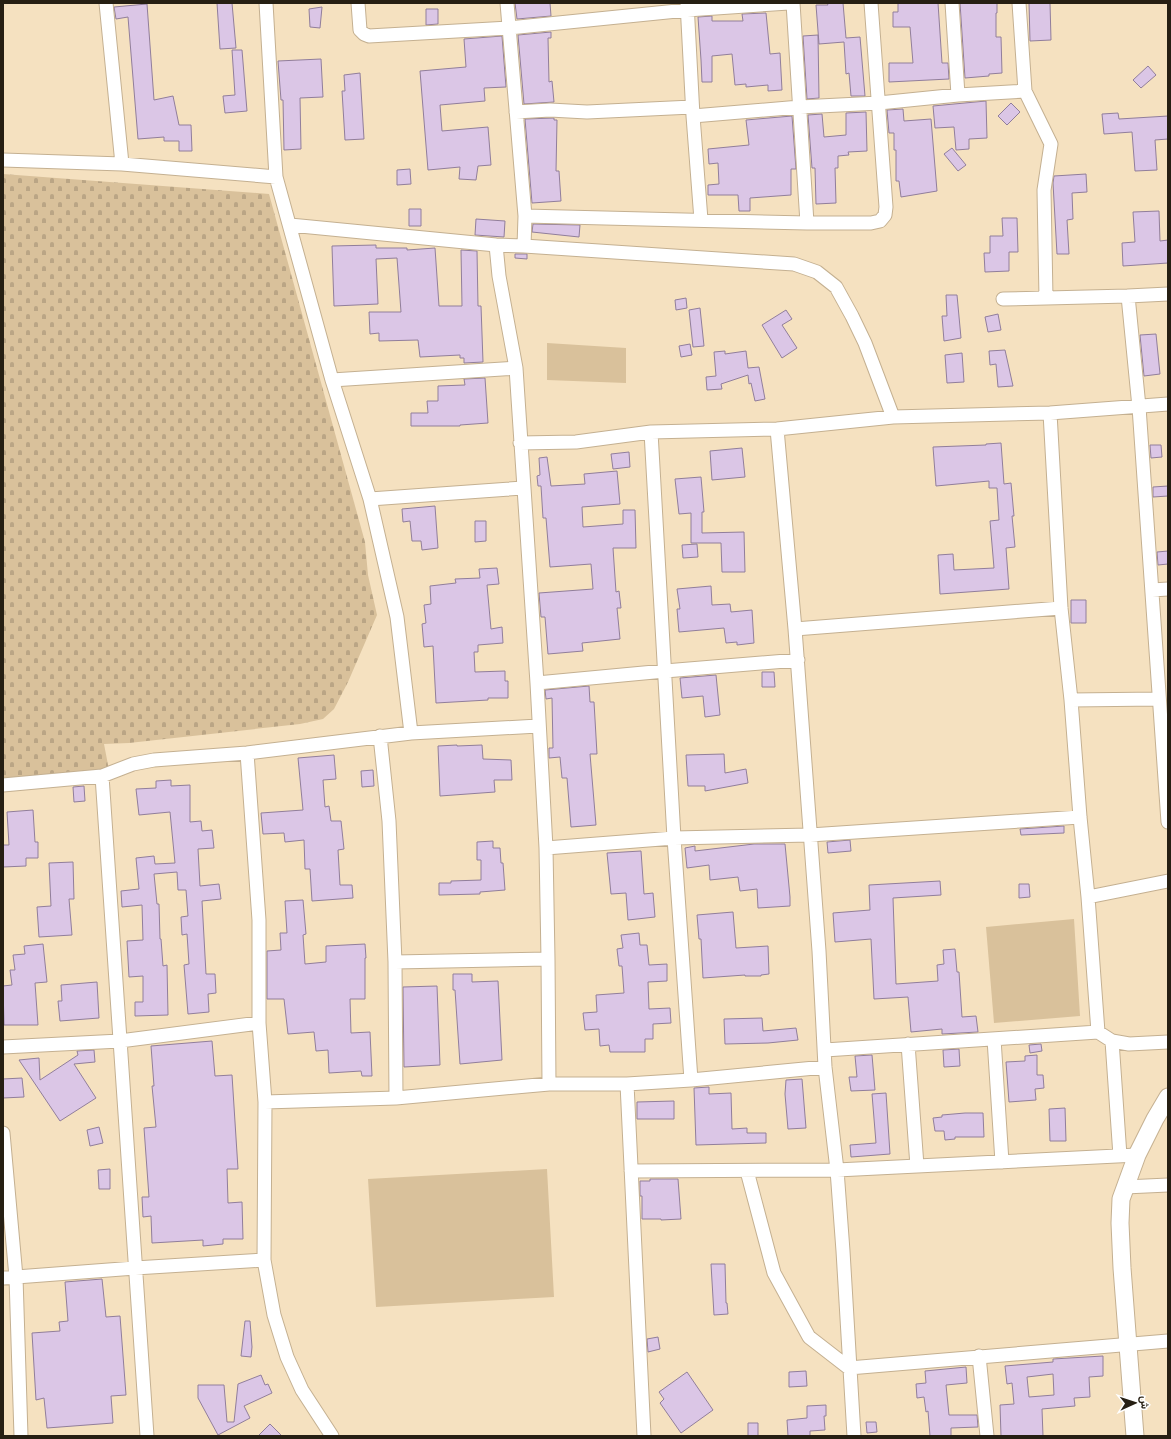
<svg xmlns="http://www.w3.org/2000/svg" width="1171" height="1439" font-family="Merriweather,Vazirmatn,serif">
  <style>
    .green { fill: #d9c19b }
    .cemetery { fill: url(#cemetery-stones) }
    .building { fill: #dbc6e6; stroke: #917e9b; fill-rule: evenodd }
    .lines { fill: none; stroke-linecap: round; stroke-linejoin: round }
    .minor-casing { stroke: #c4b091; stroke-width: 15 }
    .tertiary-casing { stroke: #c4b091; stroke-width: 19 }
    .minor { stroke: #fff; stroke-width: 13 }
    .tertiary { stroke: #fff; stroke-width: 17 }
  </style>
  <defs>
    <pattern id="cemetery-stones" width="16" height="16" patternUnits="userSpaceOnUse"><rect width="16" height="16" fill="#d9c19b"/><path d="M2 7V4a2 2 0 0 1 4 0v3zM10 15v-3a2 2 0 0 1 4 0v3z" fill="#baa585"/></pattern>
  </defs>
  <rect width="100%" height="100%" fill="#f5e1c0"/>
  <path class="green" d="M547,343l79,5v35l-79,-3z
    M1074,919l6,97 -86,7 -8,-96z
    M547,1169l7,128 -178,10 -8,-128z"/>
  <path class="cemetery" d="M3,174l266,20 96,348 3,33 9,40 -29,67 -14,27 -11,10 -23,5 -171,19 -25,1 5,26 -106,9z"/>
  <path class="building" d="M217,3h15l4,45 -16,1z
    M515,3h35l1,13 -34,3z
    M827,3h16l3,35 14,-1 5,59h-14l-2,-23 -3,1 -2,-32 -25,2 -3,-39h12z
    M898,3h40l4,60h6l1,16 -60,3v-19h24l-3,-36h-17v-15h5z
    M960,3h37v10h-1v24h5l1,36 -13,1v2l-24,2z
    M1029,3h21l1,37 -21,1z
    M147,4l7,96 19,-4 6,29h12l1,26h-13v-10h-15v-4l-26,2 -10,-122 -12,2 -2,-12z
    M322,7l-2,21 -10,-1 -1,-18z
    M426,9h12v15l-12,1z
    M766,13l4,41 10,-1 2,37 -14,1v-6l-22,2v-3l-11,1 -3,-31 -20,2v26h-10l-1,-22 -3,-43 14,-1v5h31l-1,-7z
    M551,32v6h-3l1,44 3,-1 2,21 -30,2 -6,-69z
    M818,35l1,63 -12,1 -4,-63z
    M502,36l4,51 -22,1 1,13 -45,4 2,26 46,-4 3,38 -13,1 -2,14 -17,-1 1,-12 -32,3 -8,-99 46,-4 -2,-28z
    M232,50h10l5,61 -22,2 -2,-17 12,-1z
    M321,59l2,38 -23,1 1,51 -17,1 -1,-50h-2l-3,-39z
    M1148,66l8,9 -15,13 -8,-8z
    M360,73l4,66 -19,1 -3,-49h3l-1,-16z
    M986,101l1,37 -18,1v10l-13,1 -2,-23 -19,1 -2,-22z
    M1011,103l9,9 -13,13 -9,-9z
    M903,109l1,12 27,-2 6,72 -36,6 -2,-16h-3v-31h-2v-17h-5l-2,-23z
    M866,112l1,39 -19,1 1,3 -11,1v12h-3l1,35 -20,1 -1,-36h-3l-4,-53 14,-1 2,23 22,-2v-22z
    M1118,113l1,6 49,-3v23l-13,1 2,30 -22,1 -3,-39 -28,2 -2,-20z
    M792,116l4,53h-5v26l-41,3v13h-11l-1,-16h-30v-10l11,-1 -1,-21 -9,1 -1,-15 41,-4 -3,-25z
    M554,118v2h3l-1,51h3l2,30 -29,2 -7,-84z
    M952,148l14,17 -8,6 -14,-17z
    M410,169l1,15 -14,1v-15z
    M1086,174l1,18 -15,1 1,26 -6,1 2,34h-12l-4,-71 1,-7z
    M409,209h12v17h-12z
    M1159,211l1,30 8,-1v23l-45,3 -1,-23 13,-1 -2,-30z
    M1002,218h15l1,34h-9v19l-24,1 -1,-19h6v-17h13z
    M476,219l29,2 -1,16 -29,-2z
    M533,224l47,1 -1,12 -47,-5z
    M376,245v3h31v2l28,-2 4,58h23l-1,-56 16,1 1,55h3l2,56 -19,1v-5h-4v-3l-40,2 -2,-17 -39,1v-8l-9,1 -1,-22h32l-4,-54 -21,1 2,45 -44,2 -2,-60z
    M515,254h12v5l-12,-1z
    M946,295h11l4,43 -17,3 -2,-25h5z
    M686,298l1,10 -11,2 -1,-10z
    M700,308l4,38 -11,1 -4,-37z
    M786,310l6,9 -10,6 15,23 -15,10 -20,-33z
    M998,314l3,16 -13,2 -3,-15z
    M1156,334l4,40 -16,2 -4,-41z
    M690,344l2,11 -11,2 -2,-11z
    M1005,350l8,36 -15,1 -2,-23 -6,1 -1,-14z
    M725,351v3l21,-3 2,17 11,-1 6,32 -10,2 -4,-18 -2,1 -1,-9 -27,9 1,5 -15,1 -1,-13 10,-1 -2,-24z
    M962,353l2,29 -17,1 -2,-28z
    M485,378l3,45 -28,2v1h-49v-13h17l-1,-12h11v-15l27,-1 -1,-6z
    M1001,443l3,41 7,-1 3,33h-2l3,31 -9,1 3,41 -69,5 -2,-39 15,-1 1,16 40,-2 -4,-47 9,-1 -2,-32h-8v-7l-53,5 -3,-39 53,-2v-1z
    M1150,445h11l1,12 -11,1z
    M742,448l3,29 -33,3 -2,-29z
    M629,452l1,15 -17,2 -2,-15z
    M547,457l4,29 34,-2 -1,-10 33,-3 3,33 -38,3 1,20 40,-3v-14h12l1,38h-23l3,44 3,-1 2,17h-4l3,31 -38,4 1,8 -35,3 -3,-37h-4l-2,-24 54,-4 -2,-25 -41,3 -4,-49h-3l-2,-32h-3l-1,-10 3,-1 -1,-17z
    M701,477l3,35h-2v21l42,-1 1,40h-23l-1,-29h-30v-30l-12,1 -4,-35z
    M1168,486v10l-15,1v-10z
    M435,506l3,42 -16,2 -1,-9h-9l-2,-20 -7,1 -1,-13z
    M475,521h11v20l-11,1z
    M697,544l1,13 -15,1 -1,-13z
    M1168,551v13l-10,1 -1,-13z
    M497,568l2,16 -12,1 4,44 11,-2 1,16 -25,2v7h-4l1,20 30,-1v10h3v17h-20v2l-52,3 -3,-57 -9,1 -2,-23 4,-1 -2,-18 7,-1 -1,-18 26,-3 -1,-4 25,-1 -1,-9z
    M711,586l1,19 18,-1 1,8 21,-2 2,33 -17,2v-3l-11,1 -2,-15 -45,4 -2,-23h3l-3,-20z
    M1071,600h15v23h-15z
    M762,672h12l1,15h-13z
    M716,675l4,40 -15,2 -2,-21 -21,2 -2,-20z
    M589,686l1,16h4l3,52h-7l6,71 -25,2 -4,-49h-5l-2,-21 -11,1v-10h4l-1,-50 -6,1 -1,-9z
    M457,745v1l25,-1 1,14 28,1 1,20h-18l1,12 -55,4 -2,-50z
    M724,754l1,19 21,-4 2,14 -43,8v-5h-17l-2,-31z
    M334,755l2,24 -13,1 2,27 4,-1 2,15h10l3,28 -6,1 2,35h12l1,13 -41,3 -2,-32h-5l-1,-29 -19,2 -1,-9 -21,1 -2,-21 42,-3 -5,-52z
    M373,770l1,16 -12,1 -1,-16z
    M171,780v6l19,-1v37l11,-1 1,10 10,-1 2,18 -16,1 2,37 19,-2 2,15 -19,2 4,73h9l1,19 -8,1 1,18 -21,2 -4,-49 5,-1 -2,-30 -5,1 -1,-18 7,-1 -2,-26h-8l-1,-18 -23,2 3,30h2l1,35h1l2,27 4,-1 1,50 -33,1v-14h8v-26l-14,1 -2,-36 16,-1 -1,-35 -20,2 -1,-16 18,-2 -3,-31 18,-2 1,8 20,-1 -5,-51 -31,3 -3,-26 20,-1v-7z
    M84,786l1,15 -11,1 -1,-15z
    M33,810l2,32h3v16h-12v8l-23,1v-22h6l-2,-33z
    M1064,826v7l-43,2 -1,-6z
    M850,840l1,11 -23,2 -1,-11z
    M493,841v7h7l1,15h2l2,27 -25,2v2l-41,1v-12h12v-2l30,-1v-20h-4v-18z
    M754,844h31l5,53v9l-32,2 -1,-19 -17,2 -2,-14 -28,3 -1,-15 -22,3 -2,-20 10,-2v5z
    M641,851l3,43 9,-1 2,24 -27,3 -2,-27 -15,1 -4,-41z
    M73,862l1,37h-5l3,36 -33,2 -2,-30 14,-1 -2,-43z
    M940,881l1,14 -48,3 3,86 42,-3 -1,-16 7,-1 -1,-14 12,-1 2,23h2l3,45 14,-1 2,16 -36,2v-5l-31,3 -3,-35 -34,2 -3,-60 -36,3 -2,-29 37,-3 -1,-25z
    M1019,884h10l1,13 -11,1z
    M303,900l3,34 -3,1 2,29 21,-2v-16l39,-2 1,14h-1v41h-15l1,34 19,-1 2,44h-10l-1,-5 -32,2 -1,-23 -12,1 -2,-19 -26,2 -4,-35h-17v-48l14,-1 -1,-17h7l-2,-32z
    M733,912l3,36 32,-2 1,28 -8,1v1h-16v-1l-42,3 -2,-39h-2l-2,-24z
    M639,933l1,12h7l2,20 18,-1v17l-19,1 1,27 21,-1 1,15 -18,1v15h-8v13h-35l-1,-7 -9,1 -1,-17 -14,1 -2,-17 14,-1 -1,-17 28,-2 -2,-27h-3l-2,-17 6,-1 -2,-13z
    M43,944l4,38 -12,1 3,42h-34l-1,-39 9,-1 -2,-15h5l-2,-15 12,-1 -1,-8z
    M453,974h19v8l26,-1 4,79 -42,4 -5,-74h-2z
    M97,982l2,36 -39,3 -2,-20h4l-1,-16z
    M437,986l3,79 -36,2 -1,-80z
    M762,1018l1,13 33,-3 2,12 -30,3 -43,1 -1,-25z
    M212,1041l3,35 17,-1 6,94h-11l1,34 14,-1 1,37h-20v5l-20,2v-6l-51,3 -1,-27 -8,1 -1,-20h7l-5,-69 12,-1 -4,-41h2l-3,-40z
    M1041,1044l1,7 -12,2 -1,-8z
    M959,1049l1,17 -16,1 -1,-17z
    M94,1050l1,12 -21,2 22,34 -36,23 -41,-61 20,-2 1,22 38,-25 -1,-4z
    M872,1055l3,35 -24,1 -2,-14h8l-2,-21z
    M1037,1055v20h6l1,13 -9,1 1,11 -27,2 -3,-40 19,-1v-5z
    M22,1078l2,19 -21,1v-19z
    M802,1079l4,49 -18,1 -3,-35 1,-14z
    M709,1087v7l22,-1 1,36 15,-1v5h19v10l-70,2 -2,-57z
    M886,1093l4,61 -39,3 -1,-12 26,-2 -4,-49z
    M674,1101v18h-37v-17z
    M1065,1108l1,33h-16l-1,-32z
    M965,1113h18l1,24h-29v2l-10,1 -1,-9h-9l-2,-13 9,-1v-2z
    M99,1127l4,16 -13,3 -3,-16z
    M110,1169v20h-11l-1,-19z
    M650,1179h28l3,40 -20,1v-1h-19v-23h-2v-15h10z
    M711,1264h14l1,39h1l1,11 -14,1z
    M102,1279l4,38 14,-1 6,79 -15,1 2,27 -66,5 -3,-30 -8,2 -4,-67 28,-2 -1,-9 9,-1 -3,-39z
    M245,1321h5l2,26 -1,10 -10,-1z
    M658,1337l2,12 -12,3 -1,-13z
    M1103,1356v20l-14,1 1,20 -16,1 1,8 -33,3 1,27h-42l-1,-31 14,-1 -2,-21 -5,1 -2,-18 48,-4v-3zM1053,1374l1,21 -25,2 -2,-20z
    M966,1367l1,16 -21,2 3,30h28l1,12 -27,1v8h-21l-2,-25 -2,1 -2,-15 -7,1 -1,-14 10,-1 -1,-12z
    M806,1371l1,15 -18,1v-15z
    M687,1372l26,38 -32,23 -21,-30 4,-4 -5,-7z
    M261,1375l4,10 3,-1 4,9 -28,13 6,12 -32,17 -20,-37v-13h26l3,37h7l4,-38z
    M826,1405v11h-2l1,14 -15,1v5h-22l-1,-16 20,-2v-12z
    M866,1422h10l1,10 -10,1z
    M748,1423h10v13h-10z
    M270,1424l12,12h-24z"/>
  <g class="lines">
    <defs>
      <path id="minor" d="M106,3l16,161
        M266,3l10,174
        M358,3l2,27 4,4 5,2 140,-8 178,-18 102,-7
        M507,3l18,213 -1,30
        M687,3l6,113 8,104
        M793,3l14,220
        M952,3l6,92
        M1019,3l6,88 26,53 -7,46 2,108
        M516,112l34,-2 37,2 105,-5
        M693,116l107,-9 79,-4 79,-8 67,-4
        M3,160l119,4 154,13 56,203 38,119 27,118 14,116 -164,20 -93,7 -21,4 -31,12 -99,9
        M525,216l282,7h64l9,-2 5,-6 1,-8 -15,-204
        M290,225l206,20 28,1 270,18 23,8 19,15 16,29 13,27 28,74
        M496,245l3,31 17,92 21,315 9,165 2,111 1,125
        M1128,296l11,111 29,415
        M1003,299l125,-3 40,-2
        M332,380l184,-12
        M1050,413l11,195 10,92 9,117 8,80 10,135
        M777,429l18,200 24,322 6,116 12,103 6,81 11,185
        M651,432l23,406 17,242
        M520,443l56,-1 75,-10 126,-3 116,-12 157,-4 118,-9
        M370,499l153,-11
        M1152,590l16,-1
        M795,629l266,-21
        M537,683l128,-12 133,-11
        M1071,700l88,-1
        M411,733l127,-7
        M380,736l9,85 6,141 1,136
        M247,753l12,167v103l6,79 -1,158 10,55 13,42 15,33 30,46
        M102,776l45,660
        M546,848l128,-10 136,-3 270,-18
        M1088,897l80,-16
        M395,962l153,-3
        M994,1039l8,123
        M1112,1041l8,115
        M908,1044l9,122
        M3,1047l117,-6 139,-18
        M825,1050l273,-18 14,9 17,3 39,-2
        M627,1084l17,352
        M265,1102l131,-4 153,-14h78l64,-4 134,-13
        M3,1133l13,144 5,159
        M631,1171l206,-1 300,-15
        M747,1171l27,102 35,64 40,31 319,-27
        M1125,1187l43,-2
        M3,1278l132,-10 129,-8
        M979,1356l8,80"/>
      <path id="tertiary" d="M1135,1436l-13,-168 -2,-45 1,-24 16,-44 18,-36 13,-22"/>
    </defs>
    <use href="#minor" class="minor-casing"/>
    <use href="#tertiary" class="tertiary-casing"/>
    <use href="#minor" class="minor"/>
    <use href="#tertiary" class="tertiary"/>
  </g>
  <rect width="1171" height="1439" fill="none" stroke="#261f13" stroke-width="8"/>
  <g transform="translate(1135 1403) rotate(87)" stroke="#ffffff" stroke-width="3" paint-order="stroke">
  <path d="M0-3L7 15L0 10L-7 15Z" fill="#261f13"/>
  <text y="-6" font-size="11" font-weight="bold" text-anchor="middle" fill="#261f13">ش</text>
  </g>
</svg>
